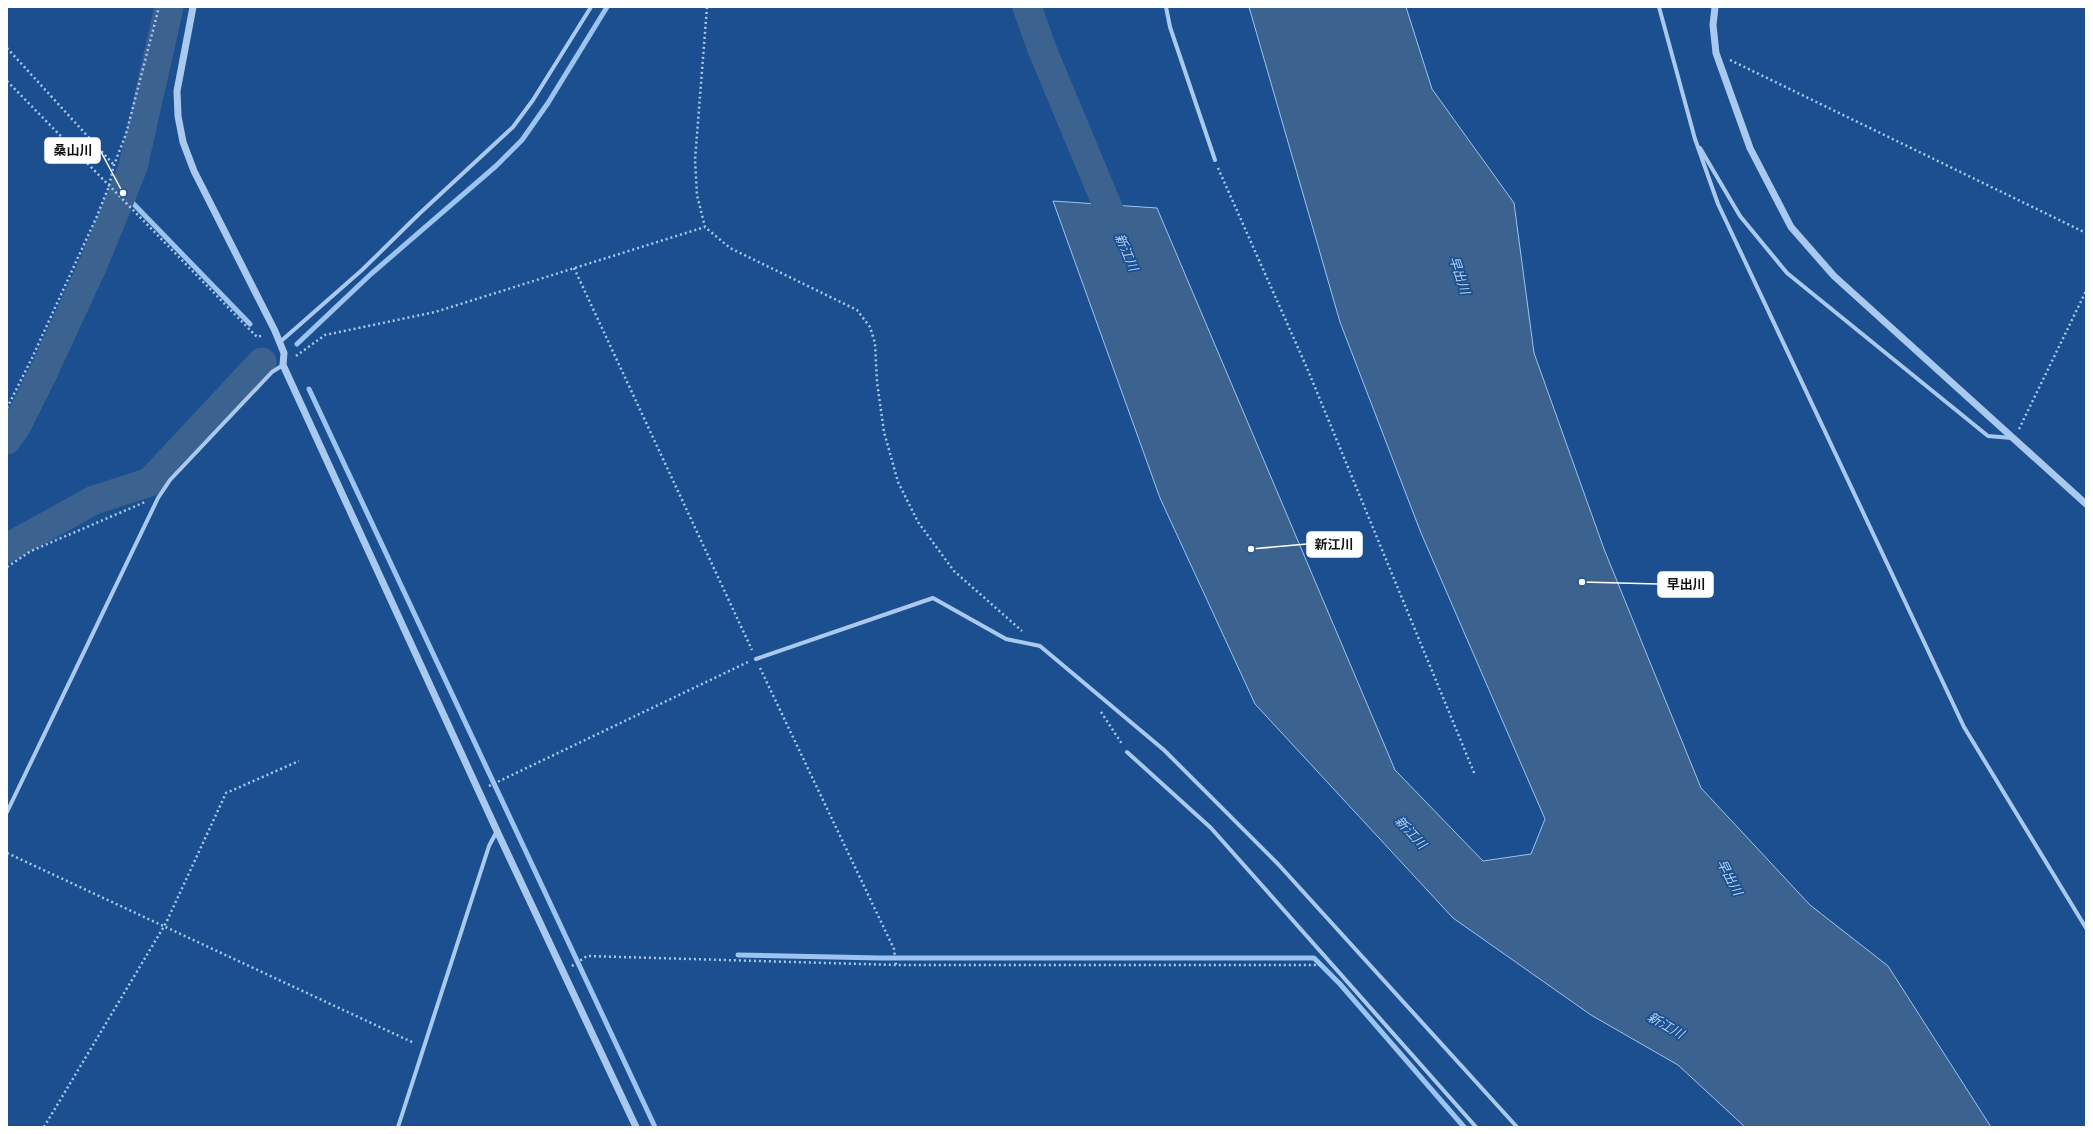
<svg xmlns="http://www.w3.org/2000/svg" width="2093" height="1134" font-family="Arial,'Noto Sans JP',sans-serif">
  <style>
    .water { fill: #3c6290; stroke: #9cc4f0 }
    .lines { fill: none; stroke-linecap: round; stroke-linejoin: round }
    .stream { stroke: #9cc4f0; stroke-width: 5 }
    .river { stroke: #3c6290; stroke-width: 29 }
    .path { stroke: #a9c9ee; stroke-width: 2.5; stroke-dasharray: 2 3; stroke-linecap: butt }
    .minor { stroke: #a9c9ee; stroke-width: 4 }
    .tertiary { stroke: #a9c9ee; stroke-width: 7 }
    .labels { text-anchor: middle; stroke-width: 3.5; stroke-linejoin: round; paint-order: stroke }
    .water-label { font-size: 13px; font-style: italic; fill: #b5d3f5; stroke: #1b4f8f }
    .leader { fill: none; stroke: #fff; stroke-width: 1.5 }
    .callout-dot { fill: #fff; stroke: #1b4f8f; stroke-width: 1.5 }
    .callout { fill: #fff; stroke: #fff; stroke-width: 1.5 }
    .callout-label { font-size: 13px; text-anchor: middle; font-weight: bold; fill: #111 }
  </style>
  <rect width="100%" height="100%" fill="#1b4f8f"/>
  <path class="water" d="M1249,7h157l26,82 82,114 20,150 70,196 97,239 109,117 78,61 103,161h-246l-67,-62 -87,-50 -138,-97 -198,-214 -95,-206 -107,-297 104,7 238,562 88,91 48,-7 14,-35 -124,-286 -81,-211z"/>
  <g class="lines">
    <path class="stream" d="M123,193l127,131
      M297,344l74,-70 125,-108 26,-26 26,-37 59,-96
      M309,389l346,738
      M738,955l142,3h434l26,26 124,143"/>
    <path class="river" d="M1027,7l15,42 80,192
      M7,440l9,-13 27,-54 50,-108 40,-98 36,-160
      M7,548l87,-48 56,-18 112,-120"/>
    <path class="path" d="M707,7l-12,153 2,35 8,32 25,21 127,62 13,17 5,16 2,39 7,50 14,50 20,40 36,49 68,60
      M7,48l107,117
      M1730,60l356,173
      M7,81l250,256 7,-2
      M1218,168l89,200 168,407
      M574,268l178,382
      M296,356l29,-21 110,-23 270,-85
      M7,408l25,-50 65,-142 12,-30 5,-21 12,-31 33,-127
      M2019,429l67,-138
      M7,567l24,-16 114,-49
      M760,668l134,281 2,16
      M1101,712l21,32
      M489,786l259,-124
      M7,853l407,190
      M572,966l15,-10 309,9h425
      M44,1127l122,-204 60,-130 73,-32"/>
    <path class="minor" d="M1166,7l4,20 45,133
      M1659,7l36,132 23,65 246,523 122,201
      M1700,148l40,68 47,57 201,163 24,2
      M280,342l82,-72 57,-56 94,-87 20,-27 58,-93
      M756,659l177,-61 73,41 34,7 124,104 114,114 239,263
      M1127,752l84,76 265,299
      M7,812l151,-314 12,-18 102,-108 11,-7
      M398,1127l91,-281 8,-15"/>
    <path class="tertiary" d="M193,7l-16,84 1,25 5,26 11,29 81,160 9,22 -1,12 214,466 139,296
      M1715,7l-2,18 3,28 34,95 41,79 43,49 252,228"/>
  </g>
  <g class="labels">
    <g class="water-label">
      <text transform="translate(1127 252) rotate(67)" y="5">新江川</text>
      <text transform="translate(1460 275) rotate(72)" y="5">早出川</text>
      <text transform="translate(1411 832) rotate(47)" y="5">新江川</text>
      <text transform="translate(1730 877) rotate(62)" y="5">早出川</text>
      <text transform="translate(1666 1025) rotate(30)" y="5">新江川</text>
    </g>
  </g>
  <path class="leader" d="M123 193L100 150M1251 549L1307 544M1582 582L1658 584"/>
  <g class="callout-dot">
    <circle cx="123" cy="193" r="4"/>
    <circle cx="1251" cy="549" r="4"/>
    <circle cx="1582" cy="582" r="4"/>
  </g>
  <g class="callout">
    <rect x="45" y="138" width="55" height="25" rx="4"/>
    <rect x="1307" y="532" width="55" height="25" rx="4"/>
    <rect x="1658" y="572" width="55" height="25" rx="4"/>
  </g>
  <g class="callout-label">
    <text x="73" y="155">桑山川</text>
    <text x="1334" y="549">新江川</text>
    <text x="1686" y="589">早出川</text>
  </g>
  <rect width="2093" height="1134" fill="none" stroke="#ffffff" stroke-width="16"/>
</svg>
